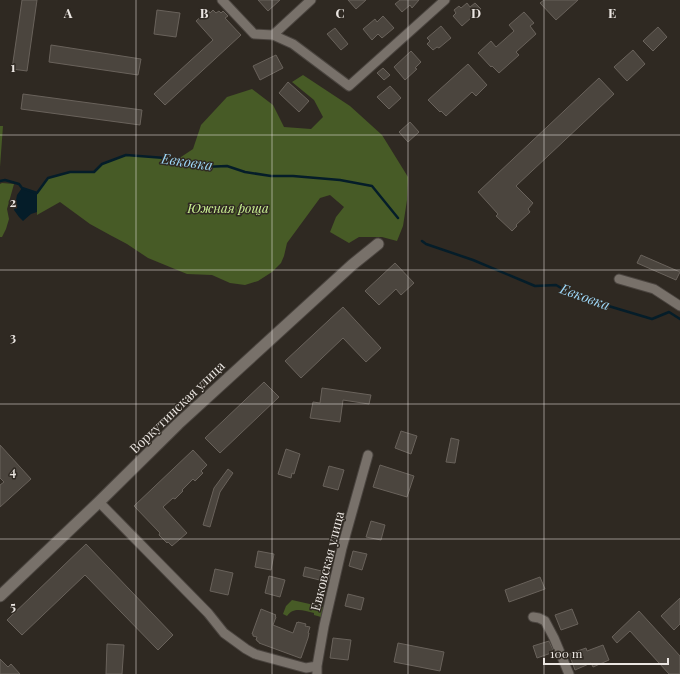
<svg xmlns="http://www.w3.org/2000/svg" width="680" height="674" font-family="'Playfair Display',serif">
  <style>
    .green { fill: #475b26 }
    .water { fill: #051d29 }
    .lines { fill: none; stroke-linecap: round; stroke-linejoin: round }
    .stream { stroke: #051d29; stroke-width: 2.5 }
    .building { fill: #4b453e; stroke: #69625b }
    .minor-casing { stroke: #4a443f; stroke-width: 11 }
    .tertiary-casing { stroke: #4a443f; stroke-width: 13 }
    .minor { stroke: #78716a; stroke-width: 9 }
    .tertiary { stroke: #78716a; stroke-width: 11 }
    .grid { fill: none; stroke: #ebe6e2; stroke-width: 1; stroke-opacity: 0.55 }
    .labels { text-anchor: middle; stroke-width: 3; stroke-linejoin: round; paint-order: stroke }
    .park-label { font-size: 13px; font-style: italic; fill: #cbf193; stroke: #2f2922 }
    .street-label { font-size: 13px; fill: #ebe6e2; stroke: #2f2922 }
    .water-label { font-size: 14px; font-style: italic; fill: #9ed8f9; stroke: #2f2922 }
    .grid-label { font-size: 13px; text-anchor: middle; font-weight: bold; fill: #ebe6e2; stroke: #2f2922; stroke-width: 3; stroke-linejoin: round; paint-order: stroke }
  </style>
  <rect width="100%" height="100%" fill="#2f2922"/>
  <path class="green" d="M303,75l47,31 32,29 26,42 -1,23 -4,26 -6,15 -15,-4h-23l-10,6 -19,-11 6,-15 8,-10 -14,-12 -10,3 -33,45 -3,13 -3,7 -9,9 -14,9 -13,4 -15,-2 -18,-8 -25,-1 -39,-16 -21,-14 -17,-9 -20,-11 -30,-22 -23,13v-22l11,-15 22,-6h24l8,-8 24,-9 52,4 15,-10 8,-24 26,-28 25,-8 21,16 11,22 27,2 12,-12 -9,-17 -22,-18z
    M0,126h3l-3,41z
    M2,183l12,1 -7,25 2,10 -3,10 -4,8h-2v-53z
    M292,600l31,7 -2,10 -7,-2v-2c-10,-2 -20,-7 -27,3l-4,-2 3,-8z"/>
  <path class="water" d="M22,188l15,5v19l-6,2 -8,7 -4,-4 -5,-7 3,-15z"/>
  <g class="lines">
    <path class="stream" d="M0,181l5,-1 14,4 3,4 15,5 11,-15 22,-6h24l8,-8 24,-9 52,4 25,8 24,-1 18,6 26,4h22l47,4 32,6 26,32
      M422,241l4,3 47,16 62,26 21,-1 19,11 77,23 17,-7 11,7"/>
  </g>
  <path class="building" d="M22,0h15l-10,71 -15,-2z
    M258,0h22l-12,11z
    M348,0h18l-10,9z
    M400,0h19l-7,8 -2,-3 -8,7 -7,-8z
    M544,0h34l-22,20 -16,-17z
    M467,3l3,4 5,-4 6,6 -19,17 -9,-10 3,-3 -2,-3 5,-4 2,2z
    M157,10l23,3 -4,24 -22,-3z
    M208,10l2,3 3,-3 3,3 3,-2 2,2 2,-2 5,5 -3,2 16,17 -76,70 -11,-11 59,-54 -17,-19z
    M524,12l10,11 -4,3 6,8 -20,18 3,3 -20,18 -7,-7 -1,1 -13,-14 13,-12 5,6 18,-16 -5,-6z
    M383,16l11,12 -12,10 -4,-4 -6,6 -9,-11 12,-10 2,3z
    M441,26l10,12 -12,10 -2,-1 -4,3 -6,-6 3,-3 -3,-3z
    M658,27l9,10 -14,14 -10,-10z
    M335,28l13,16 -7,6 -14,-16z
    M51,45l90,14 -3,16 -89,-13z
    M633,50l12,14 -18,17 -13,-14z
    M411,51l10,11 -6,6 2,1 -12,11 -11,-13z
    M276,55l7,13 -23,12 -7,-14z
    M468,64l19,21 -11,11 -4,-4 -26,24 -5,-5 -1,1 -12,-12z
    M383,68l7,7 -6,5 -7,-7z
    M599,78l15,16 -98,92 17,17 -5,6 2,3 -14,13 1,1 -5,5 -16,-15 2,-2 -20,-22z
    M288,82l21,19 -10,11 -20,-19z
    M390,86l11,12 -12,11 -12,-12z
    M23,94l119,16 -2,15 -119,-16z
    M410,122l9,10 -11,10 -9,-10z
    M641,255l39,17 -4,8 -39,-17z
    M395,263l19,20 -13,12 -5,-6 -17,16 -14,-14z
    M343,307l38,41 -15,14 -23,-24 -42,40 -16,-17z
    M264,382l15,15 -59,56 -15,-15z
    M322,388l49,7 -2,9 -26,-4 -3,22 -30,-4 3,-16 7,1z
    M401,431l16,5 -6,18 -16,-6z
    M451,438l8,2 -4,23 -9,-1z
    M0,445l31,34 -31,28v-22l4,-3 -4,-4z
    M286,449l14,5 -6,20 -2,-1 -1,5 -13,-4z
    M193,450l14,15 -6,6 2,2 -8,8 -2,-2 -11,11 1,1 -8,8 -2,-1 -10,9 24,26 -15,13 -4,-4 -1,1 -8,-8 1,-2 -26,-27z
    M380,465l34,11 -7,21 -34,-10z
    M329,466l15,4 -6,20 -15,-4z
    M228,469l5,4 -13,19 -10,35 -7,-2 11,-37z
    M371,521l14,4 -4,15 -15,-3z
    M86,544l87,91 -15,15 -73,-75 -63,60 -15,-15z
    M258,551l16,3 -3,16 -16,-3z
    M353,551l14,3 -5,16 -13,-4z
    M305,567l25,6 -2,9 -25,-6z
    M215,569l18,4 -5,22 -18,-4z
    M269,576l16,4 -5,17 -15,-4z
    M540,577l5,12 -36,13 -4,-12z
    M348,594l16,4 -3,12 -16,-4z
    M680,598v26l-6,6 -13,-14z
    M261,609l15,6 -1,1 1,1 -3,8 20,8 4,-11 1,1v-1l8,2 -1,2 5,1 -2,6h1l-1,5 -7,20h-1l-41,-15v-1l-2,-1v-1h-1l1,-3 -4,-1v-2h-1z
    M572,609l6,15 -17,6 -6,-15z
    M639,611l41,45v18h-11l-39,-43 -13,12 -5,-6z
    M333,638l18,2 -3,20 -18,-2z
    M549,641l5,11 -17,6 -4,-12z
    M398,643l46,9 -4,19 -46,-9z
    M107,644l17,1 -2,29h-16z
    M603,645l6,15 -16,7 -2,-4 -16,7 -6,-16 17,-6 1,3z
    M0,659l8,8 3,-3 9,10h-20z"/>
  <g class="lines">
    <defs>
      <path id="minor" d="M222,0l32,34 19,1 20,9 56,42 96,-86
        M273,35l38,-35
        M619,279l35,10 26,17
        M99,502l109,111 16,20 22,16 9,5 51,14 11,-2
        M533,617l6,1 6,3 9,17 15,36
        M317,674v-8l7,-40 18,-78 26,-93"/>
      <path id="tertiary" d="M0,596l99,-94 79,-78 174,-159 26,-21"/>
    </defs>
    <use href="#minor" class="minor-casing"/>
    <use href="#tertiary" class="tertiary-casing"/>
    <use href="#minor" class="minor"/>
    <use href="#tertiary" class="tertiary"/>
  </g>
  <path class="grid" d="M136,0v674M272,0v674M408,0v674M544,0v674M0,135h680M0,270h680M0,404h680M0,539h680"/>
  <g class="labels">
    <g class="park-label">
      <text x="228" y="213">Южная роща</text>
    </g>
    <g class="street-label">
      <text transform="translate(177 407) rotate(-44)" y="5">Воркутинская улица</text>
      <text transform="translate(327 561) rotate(-76)" y="5">Евковская улица</text>
    </g>
    <g class="water-label">
      <text transform="translate(187 162) rotate(8)" y="5">Евковка</text>
      <text transform="translate(585 297) rotate(20)" y="5">Евковка</text>
    </g>
  </g>
  <g class="grid-label">
    <text x="68" y="18">A</text>
    <text x="204" y="18">B</text>
    <text x="340" y="18">C</text>
    <text x="476" y="18">D</text>
    <text x="612" y="18">E</text>
    <text x="13" y="72">1</text>
    <text x="13" y="207">2</text>
    <text x="13" y="342">3</text>
    <text x="13" y="476">4</text>
    <text x="13" y="611">5</text>
  </g>
  <path d="M544 658v6h124v-6" fill="none" stroke="#ebe6e2" stroke-width="2"/>
  <text x="550" y="658" font-size="12" fill="#ebe6e2" stroke="#2f2922" stroke-width="3" paint-order="stroke">100 m</text>
</svg>
